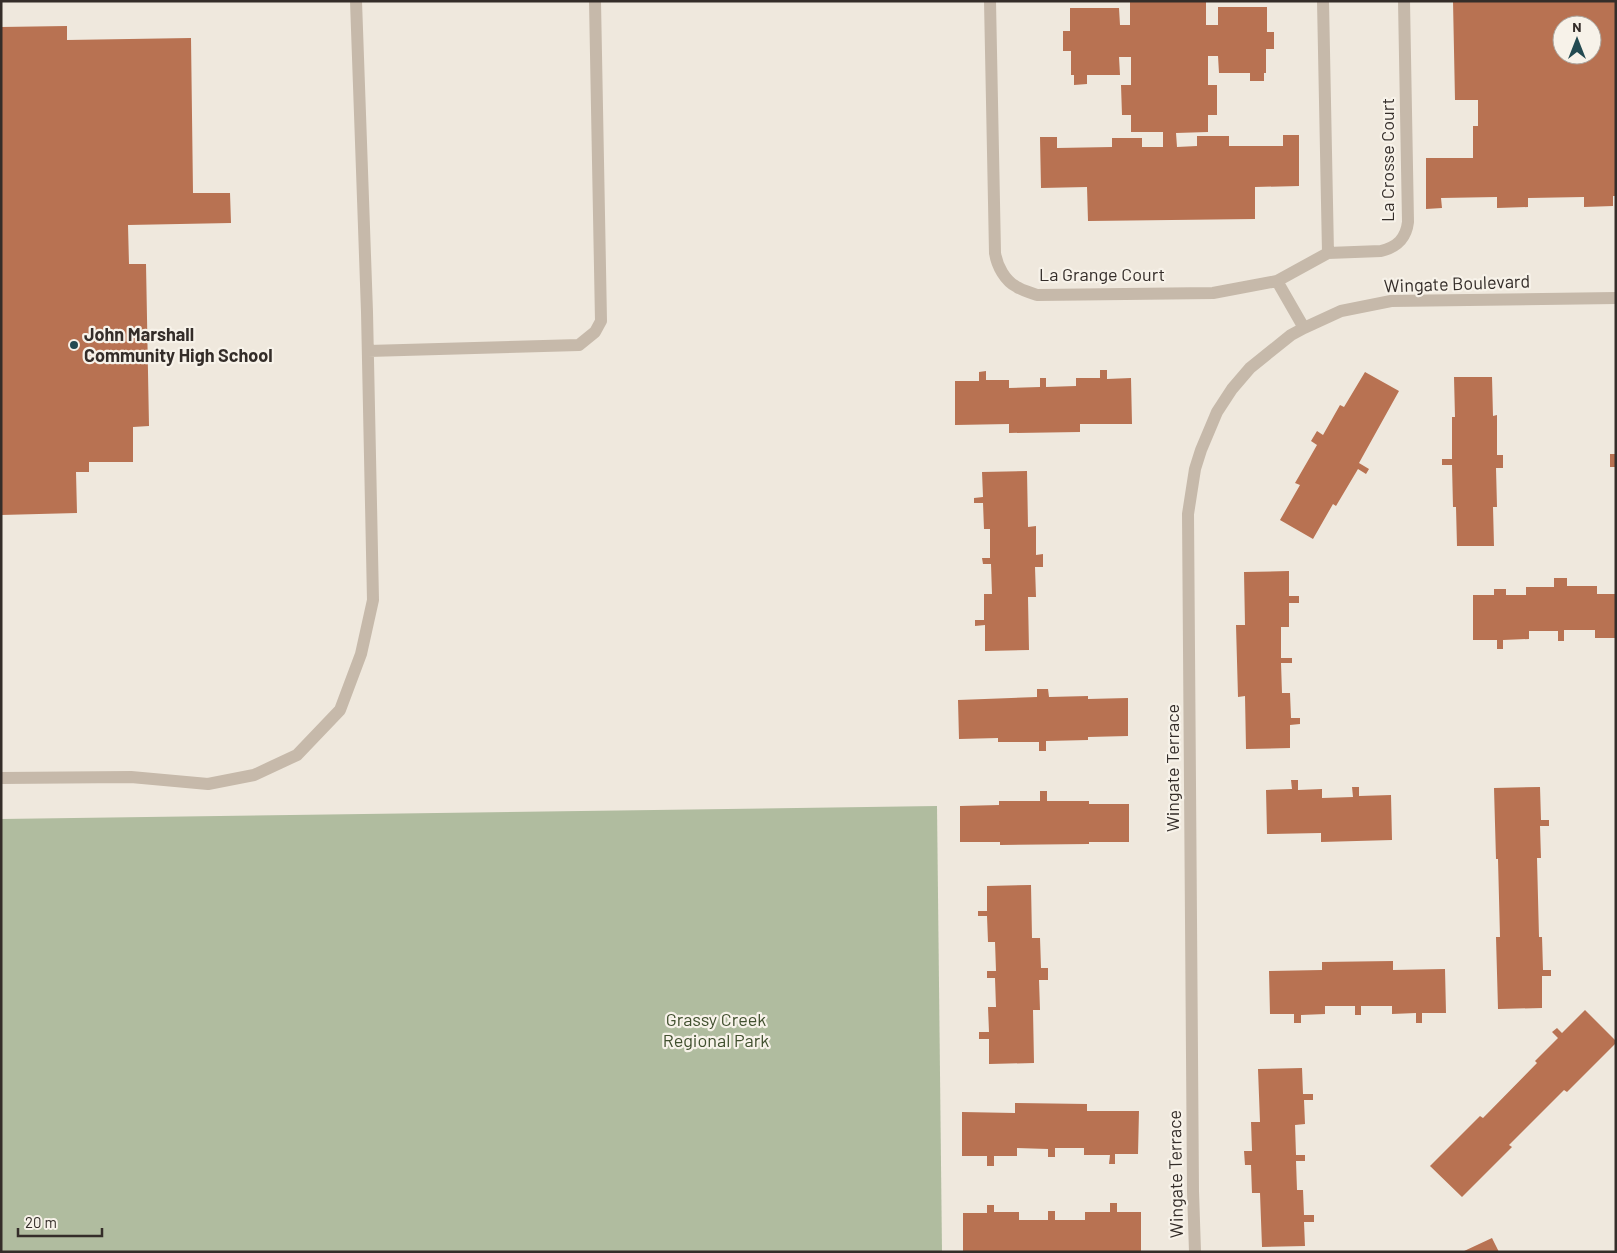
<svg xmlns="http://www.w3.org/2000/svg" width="1617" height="1253" font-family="Barlow,sans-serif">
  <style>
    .green { fill: #b0bc9f }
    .building { fill: #b87252; fill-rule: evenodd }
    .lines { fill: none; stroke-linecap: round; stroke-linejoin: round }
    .service { stroke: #c6b9aa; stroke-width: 12 }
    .minor { stroke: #c6b9aa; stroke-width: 12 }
    .poi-dot { fill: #234a51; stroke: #f7f2e9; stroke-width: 2 }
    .labels { text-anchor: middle; stroke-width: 4.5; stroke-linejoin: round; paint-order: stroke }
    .street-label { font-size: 18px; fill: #342d29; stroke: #f7f2e9 }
    .poi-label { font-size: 18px; font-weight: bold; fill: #342d29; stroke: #f7f2e9; text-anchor: start }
    .park-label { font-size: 18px; fill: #41502f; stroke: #f7f2e9 }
  </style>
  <rect width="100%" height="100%" fill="#efe8dd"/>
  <path class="green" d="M937,806l5,446h-941v-433z"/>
  <path class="building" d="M1130,1h76v24h12v-18h49v25h7v17h-8v24h-2v8h-14v-8h-31l-1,-17h-10v29h9v30h-9v17l-32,1 1,14 20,-1v-10h32v10h54v-11h16v51l-44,1v32l-167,2 -1,-34 -46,1 -1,-51h17v11l55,-1v-9h30v9h21v-15h-32v-17h-9l-1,-30h10v-28h-12l1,18h-33v9l-13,1v-10h-3v-24h-8v-20h7v-23h49l1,17h10z
    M1453,1h163v195h-3v10l-29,1v-10l-56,1v9l-31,1v-11l-56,1 1,10 -16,1v-51h47v-32h5v-26h-23zM1562,25h30v30h-30z
    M67,26v14l124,-2 2,155h37l1,30 -103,2 1,39h17l3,162 -16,1v35h-44v10h-13l1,41 -76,2v-488z
    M1100,370h7v9l24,-1 1,46h-52v8l-71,1v-9l-54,1v-44h24v-9l7,-1v9h23v8l31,-1v-9h6v9l30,-1v-8h24z
    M1365,372l34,19 -40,72 10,6 -3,5 -8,-5 -22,37 -3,-2 -20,35 -33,-19 20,-35 -5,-2 22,-38 -6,-4 6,-10 6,4 17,-30 4,2z
    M1454,377h38l1,39 4,-1v40h6v13h-7l1,39h-4l1,39h-37l-1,-39h-3l-1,-42h-10v-6h10v-42h3z
    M1610,454h6v13h-6z
    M1027,471l1,56 8,-1v29l7,-1v13h-8l1,30h-8l1,53 -44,1v-26l-10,1v-6h9v-26h8l-1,-30h-8l-1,-6h8v-29h-6l-1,-26h-9v-5l9,-1 -1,-25z
    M1289,571v25h10v7h-10v24h-8v31h11v5h-11l1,30h8l1,25h9v6l-10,1v23l-44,1 -1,-53 -7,1 -2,-72h9l-1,-53z
    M1554,578h13v8h30v8h19v44h-21v-8h-31v11h-6v-10h-29v8l-26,1v9h-6v-9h-24v-45h21v-6h12v6h20v-8h28z
    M1037,689h11l1,8 39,-1v3l40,-1v38l-40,1v3l-42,1v10h-7v-9h-41v-4l-39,1 -1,-39 79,-3z
    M1291,780h7v10l24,-1v9l31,-1 -1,-10h7v9l32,-1 1,45 -71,2v-9l-54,1 -1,-44 26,-1z
    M1540,787l1,33h8v6h-9l1,32h-4l2,79h3l1,33h8v6h-9v32l-44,1 -2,-72h4l-2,-78h-2l-2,-71z
    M1040,791h7v10h42v3h40v38h-40v2l-89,1v-3h-40v-36l39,-1v-4h41z
    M1031,885l1,53h8l1,30h7v12h-9l1,30h-7l1,53 -45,1v-25h-10v-7h10l-1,-25h8l-1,-29h-8v-7h9l-1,-29h-7l-1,-26h-9v-5h9v-25z
    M1393,961v9l52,-1 1,44h-24v10h-6v-10l-24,1v-8h-31v9h-6v-9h-30v8l-24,1v8h-7v-9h-24l-1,-43 53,-1v-8z
    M1585,1010l31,31v2l-49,49 -3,-2 -55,55 3,2 -50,50 -32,-31 50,-50 3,2 54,-55 -2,-2 23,-23 -6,-6 5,-4 5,5z
    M1302,1068l1,26h10v6h-9l1,24 -10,1 1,30h9v6h-9l1,29h6l1,25h10v7h-10l1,24 -43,1 -2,-54h-8l-1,-28h-6l-1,-14h8l-1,-29h9l-2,-53z
    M1015,1103l72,1v7h52l-1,43h-23v10h-6l1,-9h-26v-7h-29v9h-7v-8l-31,-1v8h-23v10h-7v-10h-25v-44l53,1z
    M1110,1203h7v9h24v40h-178v-39h24v-8h7v7h25v8h29v-9h7v9h30v-8h25z
    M1492,1238l7,14h-37z"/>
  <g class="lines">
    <path class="service" d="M368,351l211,-6 16,-13 6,-11 -6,-320
      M1,778l130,-1 77,7 46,-9 43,-20 43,-45 21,-56 12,-54 -6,-288 -11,-311"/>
    <path class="minor" d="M990,1l5,252c2,13 10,28 22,34 6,4 13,5 20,8l176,-2 64,-12 51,-28 53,-2c16,-4 25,-12 27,-29l-4,-221
      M1323,1l5,252
      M1277,281l27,47
      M1195,1252l-2,-61 -5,-677 7,-45 6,-19 16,-38 15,-23 18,-21 41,-33 13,-7 37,-17 50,-10 225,-3"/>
  </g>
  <circle class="poi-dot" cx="74" cy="345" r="5"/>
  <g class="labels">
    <g class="street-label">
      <text transform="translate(1388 160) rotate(-90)" y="6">La Crosse Court</text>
      <text x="1102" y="281">La Grange Court</text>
      <text transform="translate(1457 284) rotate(-2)" y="6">Wingate Boulevard</text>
      <text transform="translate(1173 768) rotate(-90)" y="6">Wingate Terrace</text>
      <text transform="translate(1176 1174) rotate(-91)" y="6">Wingate Terrace</text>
    </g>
    <g class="poi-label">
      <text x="84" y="341">John Marshall<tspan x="84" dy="21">Community High School</tspan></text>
    </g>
    <g class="park-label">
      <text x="716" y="1026">Grassy Creek<tspan x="716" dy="21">Regional Park</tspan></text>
    </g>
  </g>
  <rect width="1617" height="1253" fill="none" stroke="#342d29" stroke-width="5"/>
  <g transform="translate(1577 40)"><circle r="24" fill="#f7f2e9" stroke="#a9a39c"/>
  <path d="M0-4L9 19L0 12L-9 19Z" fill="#234a51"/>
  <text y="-8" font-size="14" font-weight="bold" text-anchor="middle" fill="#342d29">N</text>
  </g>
  <path d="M18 1228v8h84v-8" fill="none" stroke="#342d29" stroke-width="2.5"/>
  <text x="25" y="1228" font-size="15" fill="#342d29" stroke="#f7f2e9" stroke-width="4" paint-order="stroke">20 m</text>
</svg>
